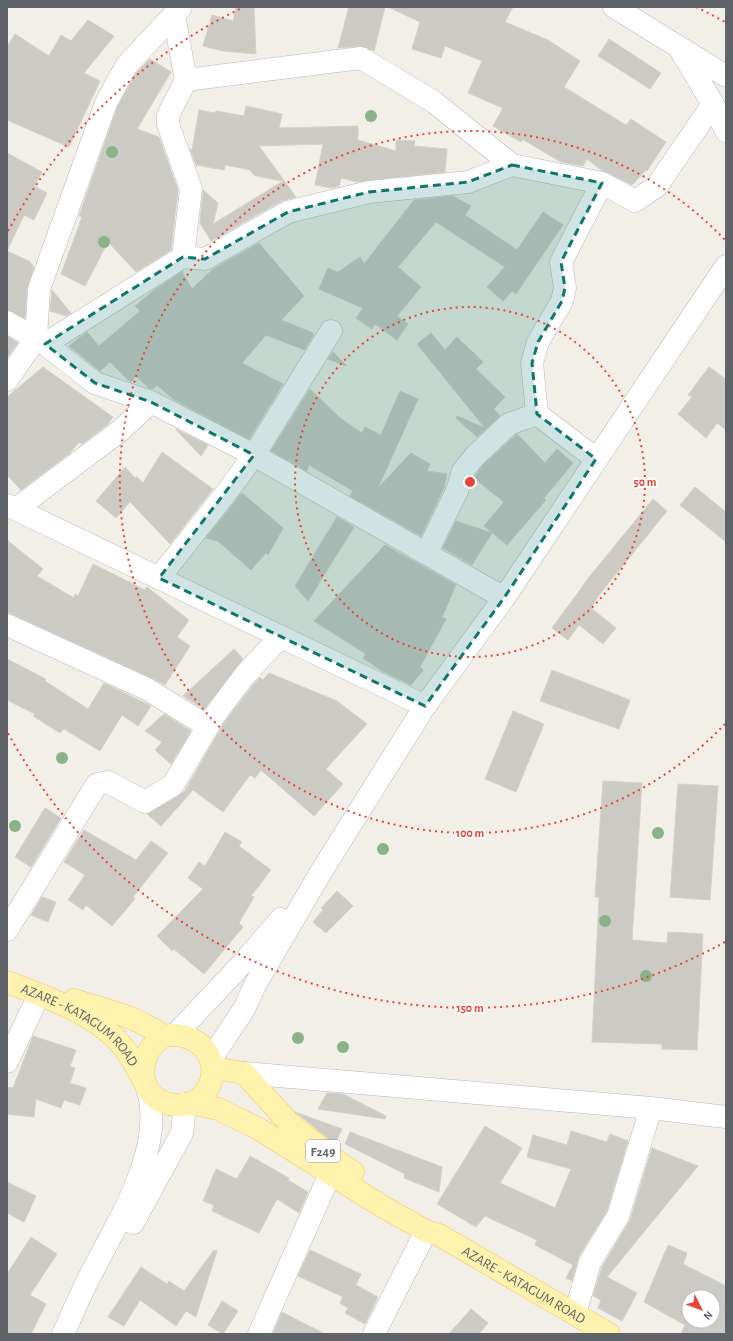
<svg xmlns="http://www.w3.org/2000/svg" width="733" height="1341" font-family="'Alegreya Sans',sans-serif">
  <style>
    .building { fill: #cccac5; stroke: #d6d1c6; fill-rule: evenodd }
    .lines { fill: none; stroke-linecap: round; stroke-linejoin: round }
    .minor-casing { stroke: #b5b8bc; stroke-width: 23 }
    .tertiary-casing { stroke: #b5b8bc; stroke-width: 23 }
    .primary-casing { stroke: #f2c960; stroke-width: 23 }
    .minor { stroke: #fff; stroke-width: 22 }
    .tertiary { stroke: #fff; stroke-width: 22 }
    .primary { stroke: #fff2af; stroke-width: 22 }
    .tree { fill: #89b387 }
    .marked { fill: #0f766e; fill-opacity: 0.2; stroke: #0f766e; stroke-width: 3; stroke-dasharray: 8 5; stroke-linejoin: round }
    .ring { fill: none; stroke: #ea4335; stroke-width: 2; stroke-dasharray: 2 4 }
    .labels { text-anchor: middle; stroke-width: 3.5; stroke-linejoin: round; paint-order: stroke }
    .shield { fill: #fff; stroke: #8f9295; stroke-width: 1 }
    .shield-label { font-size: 13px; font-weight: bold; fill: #5f6368 }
    .street-label { font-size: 14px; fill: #5f6368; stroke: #fff }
    .centre { fill: #ea4335; stroke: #fff; stroke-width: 2 }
    .ring-label { font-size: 12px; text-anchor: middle; font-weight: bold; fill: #ea4335; stroke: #fff; stroke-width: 3.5; stroke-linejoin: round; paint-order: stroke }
  </style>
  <rect width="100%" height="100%" fill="#f1efe8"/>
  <path class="building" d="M236,7h18l2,47 -33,-3 -20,-5 9,-31 21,6z
    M349,7h36l-11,44 -14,-5 -22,2z
    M388,7h125l-8,15 43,18 32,21 -16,26 62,38 5,-6 35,23 -19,29 -1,-1 -14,15 -31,-15 -14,-11 -4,7 -22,-4 -39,-23 -1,3 -28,-16 10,-18 -35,-15 14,-32 -37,-15 -4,12 -29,-9 8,-27z
    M88,20l26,16 -30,37 16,8 -31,66 -62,-27v-73l8,-13 34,22 12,-21 10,6z
    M609,39l52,34 -11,16 -52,-33z
    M150,59l21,13 -34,57 22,8 19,53 -7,60 -35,22 -28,-30 -23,44 -24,-12 21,-57 -3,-1 38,-108 19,-35z
    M246,106l36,8 -3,14 79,-2v14l38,11v-11l19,1 -1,5 33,3 -2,23 -88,10 -16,-4 -2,8 -7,2 -17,-3 8,-41 -64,2 37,51 -14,4 -71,40 -11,-18 3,-33 15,13 -5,21 70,-43 -28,-5 -5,-6 -25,-5 -1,5 -28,-5 -6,-16 2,1 7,-40 16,3 1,-2 28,5z
    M7,153l35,19 -8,14 13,7 -13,27 -10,-5 -17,36z
    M453,196l18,10 -6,9 52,35 26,-38 20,13 -47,69 -4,-3 -9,10 -16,-14 18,-20 -69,-45 -38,45 23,20 -24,29 11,8 -11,16 -22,-16 -3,5 -16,-11 7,-10 -44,-19 9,-21 10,4 22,-15 4,7 50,-64z
    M259,243l45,53 -23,24 30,12 3,2 -9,16 -39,-15 -24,28 41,21 -34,55 -76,-40 -16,-14 -4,4 -4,-1 -13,-12 -5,6 -2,-1 -19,-19 -10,9 -31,-25 18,-14 12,14 41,-35 -5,-5 18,-15 29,-19 10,17 21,-20z
    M7,251l22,10 5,6 -7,21 -2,30 -18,-8z
    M52,290l19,23 -5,3 -16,-5z
    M431,333l14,17 12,-13 26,25 -7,7 29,28 -11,12 6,7 -23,21 -21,-19 1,-2 28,12 -68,-84z
    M7,336l11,7 -11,15z
    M333,352l13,13v1l-18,-7z
    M43,367l70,50 -5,7 -26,20 -3,-2 -9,11 -49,37 -14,-15v-78z
    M709,367l17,12v51l-9,-7 -11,15 -28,-24 14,-17 -4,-2z
    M310,389l30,29 22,15 3,-6 16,8 19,-44 18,8 -40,89 33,-35 19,11 -3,7 20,3 -3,14 -23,48 -71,-40 3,-5 -44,-26 -2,6 -36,-20z
    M176,429l32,16 -7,11 -25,-26z
    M517,434l28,29 12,-14 16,14 -29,35 2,2 -39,45 -23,-19 20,-24 -30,-24 10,-14z
    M162,452l51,37 -43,55 -40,-42 -14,16 -20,-17 29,-34 10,11 2,-1 6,6z
    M695,487l31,25v30l-46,-37z
    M242,493l41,35 -15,27 -2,-2 -15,17 -33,-29 -12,-3z
    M653,499l14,12 -68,84 -8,13 25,20 -13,16 -24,-19 -11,15 -16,-12 38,-52z
    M337,517l17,10 -46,74 -13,-15z
    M456,521l36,12 -20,32 -29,-17z
    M7,540l36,29 -6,7 37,22 1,-4 3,2 15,-32 52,26 2,-3 42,33 -12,17 13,9 -25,39 -13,-7 -145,-66z
    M385,545l71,40 -14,32 4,2 -26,48 3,3 -12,15 -29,-14 -19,-13 3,-4 -52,-33z
    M234,649l9,10 -39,50 -21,-13z
    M7,659l39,20 -1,2 43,28 16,-26 47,23 -13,20 -16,-11 -22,36 -36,-22 -4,4 -27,-17 2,-2 -28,-14z
    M552,670l78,30 -11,29 -79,-28z
    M269,673l68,28 30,23 -41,45 17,15 -29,32 -53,-46 -6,8 -5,-3 -27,37 -30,-22 -32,36 -14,-12 37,-22 40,-69 30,-39 6,-7 3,3z
    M513,711l31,13 -28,68 -31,-13z
    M164,714l27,17 -20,33 -16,-14 7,-8 -17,-11z
    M603,781l39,2 -10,157 35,3 1,-11 35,2 -6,116 -35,-1v-5l-70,-2 7,-145h-4z
    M678,784l40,2 -8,114 -40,-3z
    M45,808l16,10 -30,49 -16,-10z
    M84,830l52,30 15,-19 17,12 -35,44 2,2 -23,27 -26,-21 -3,5 -15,-10 17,-25 -21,-13z
    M225,832l17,10 -3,4 32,24 -20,26 3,1 -15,26 4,4 -39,47 -30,-25 -2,2 -15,-15 46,-47 -15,-11 11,-16 6,4z
    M337,891l16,15 -27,27 -13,-11 10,-12 -2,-2z
    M42,897l14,5 -8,20 -17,-7z
    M33,1036l43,14 -6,16 5,2 -5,15 16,5 -6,17 -16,-5 -3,8 -25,-9 -2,18 -27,-3v-27l6,1z
    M327,1093l16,1 43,22 -1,3 -67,-10z
    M295,1112l47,17 -7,15 -37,-30z
    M485,1126l37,22 -22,35 55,25 16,-39 -44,-12 6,-22 34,10 4,-14 36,11 3,-8 18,7 -21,70 -28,45 -7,25 -6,-3 7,-13 -38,-20 2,-5 -52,-24 -9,11 -39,-23z
    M350,1132l92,35 -3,25 -35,-14 1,-4 -60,-30z
    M652,1148l46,18 -91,111 30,16 -15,28 -24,-13 3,-8 -8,-4 9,-29 28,-47z
    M250,1156l39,22 -1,2 20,12 -9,21 -22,-14 -18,34 -47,-22 2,-6 -11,-4 13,-32 21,10z
    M7,1182l29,14 -12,26 -17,-9z
    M31,1237l26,17 -27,41 16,9 -15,30h-24v-60z
    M668,1245l19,8 -4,11 43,22v48h-45l4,-9 -41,-23zM689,1297h24v24h-24z
    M214,1250l3,1 -21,66 -10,-6 -10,15 -36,-26 -16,26 -16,-9 33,-50 26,17 2,-3 15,10z
    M310,1250l51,24 -5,11 22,12 -13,27 -20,-11 3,-5 -8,-5 3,-6 -45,-21z
    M222,1301l16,10 -15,23 -15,-9z
    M471,1309l17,14 -9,11h-30z
    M282,1312l43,22h-52z"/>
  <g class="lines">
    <defs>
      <path id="minor" d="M174,16l12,64 -18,35v9l23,65 -8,68
        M186,80l175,-22 73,44 78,63 90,18 33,18 22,-15 56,-82
        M7,322l38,22 50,39 56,19 103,53 250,143
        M45,344l138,-87 22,2 83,-47 81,-20 99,-10 44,-17
        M7,380l29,-42 3,-49 67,-186 20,-37 55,-59
        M596,459l-59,-45 -5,-51 6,-21 24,-41 3,-13 -4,-26 41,-79
        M7,505l418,201
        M16,509l105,-79 30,-28
        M426,554l31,-63 6,-20 12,-15 34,-32 28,-10
        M159,578l71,-90 24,-33 77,-124
        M7,625l140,64 60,37
        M7,930l90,-146 11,-2 37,20 28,-17 41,-69 30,-40 37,-40
        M7,1062l32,-67
        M244,1073l407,35 75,9
        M575,1314l15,-52 28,-46 33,-108
        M259,1334l71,-160
        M374,1334l52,-103"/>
      <path id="tertiary" d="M614,7l112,69
        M681,51l32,53 13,27
        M175,1035l67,-71 39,-45
        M211,1059l33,-50 11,-24 66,-113 104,-166 79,-108 222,-332
        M133,1223l49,-90 3,-29
        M63,1334c9,-19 17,-39 27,-58 26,-52 77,-128 57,-188"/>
      <g id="primary">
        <path id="s1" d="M7,982c37,14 92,33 117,66 7,9 13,21 19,31"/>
        <path d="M74,1000c31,10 63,16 89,36"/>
        <path d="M175,1035c53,5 46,71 2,70 -40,-1 -44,-50 -14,-68 2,-2 8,-2 12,-2z"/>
        <path d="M213,1068l31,5 45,50 45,36 19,13"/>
        <path id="s2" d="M190,1103l28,6 41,20 121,76 46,26 13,4 170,99"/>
      </g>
    </defs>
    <use href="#minor" class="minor-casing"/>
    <use href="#tertiary" class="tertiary-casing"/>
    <use href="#primary" class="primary-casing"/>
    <use href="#minor" class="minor"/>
    <use href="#tertiary" class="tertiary"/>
    <use href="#primary" class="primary"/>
  </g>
  <g class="tree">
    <circle cx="371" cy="116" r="6"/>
    <circle cx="112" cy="152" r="6"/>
    <circle cx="104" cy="242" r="6"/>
    <circle cx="62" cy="758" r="6"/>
    <circle cx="15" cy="826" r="6"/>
    <circle cx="658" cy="833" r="6"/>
    <circle cx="383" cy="849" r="6"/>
    <circle cx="605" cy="921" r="6"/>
    <circle cx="646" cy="976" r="6"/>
    <circle cx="298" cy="1038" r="6"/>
    <circle cx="343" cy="1047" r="6"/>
  </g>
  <path class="marked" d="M512,165l90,18 -41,79 4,26 -3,13 -24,41 -6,21 5,51 59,45 -92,139 -79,108 -266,-128 95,-123 -103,-53 -56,-19 -50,-39 138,-87 22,2 83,-47 81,-20 99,-10z"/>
  <g class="ring">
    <circle cx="470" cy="482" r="175"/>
    <path d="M725 724A351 351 0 1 1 725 240"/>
    <path d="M725 942A526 526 0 0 1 8 733M8 231A526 526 0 0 1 244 7M696 7A526 526 0 0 1 725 22"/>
  </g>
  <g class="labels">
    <rect class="shield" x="306" y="1140" width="34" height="22" rx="3"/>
    <g class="shield-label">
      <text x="323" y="1156">F249</text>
    </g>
    <g class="street-label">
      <text dy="5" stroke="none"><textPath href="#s1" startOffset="86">AZARE - KATAGUM ROAD</textPath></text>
      <text dy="5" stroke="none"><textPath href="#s2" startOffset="382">AZARE - KATAGUM ROAD</textPath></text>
    </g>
  </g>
  <circle cx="470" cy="482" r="6" class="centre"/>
  <g class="ring-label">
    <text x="645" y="486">50 m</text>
    <text x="470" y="837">100 m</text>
    <text x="470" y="1012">150 m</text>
  </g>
  <rect width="733" height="1341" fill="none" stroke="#5f6368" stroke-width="16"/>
  <g transform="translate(701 1309) rotate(132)"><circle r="19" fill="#ffffff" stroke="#bfc1c3"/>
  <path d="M0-3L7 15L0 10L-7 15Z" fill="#ea4335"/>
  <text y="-6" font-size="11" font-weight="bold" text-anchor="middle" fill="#5f6368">N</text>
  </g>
</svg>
